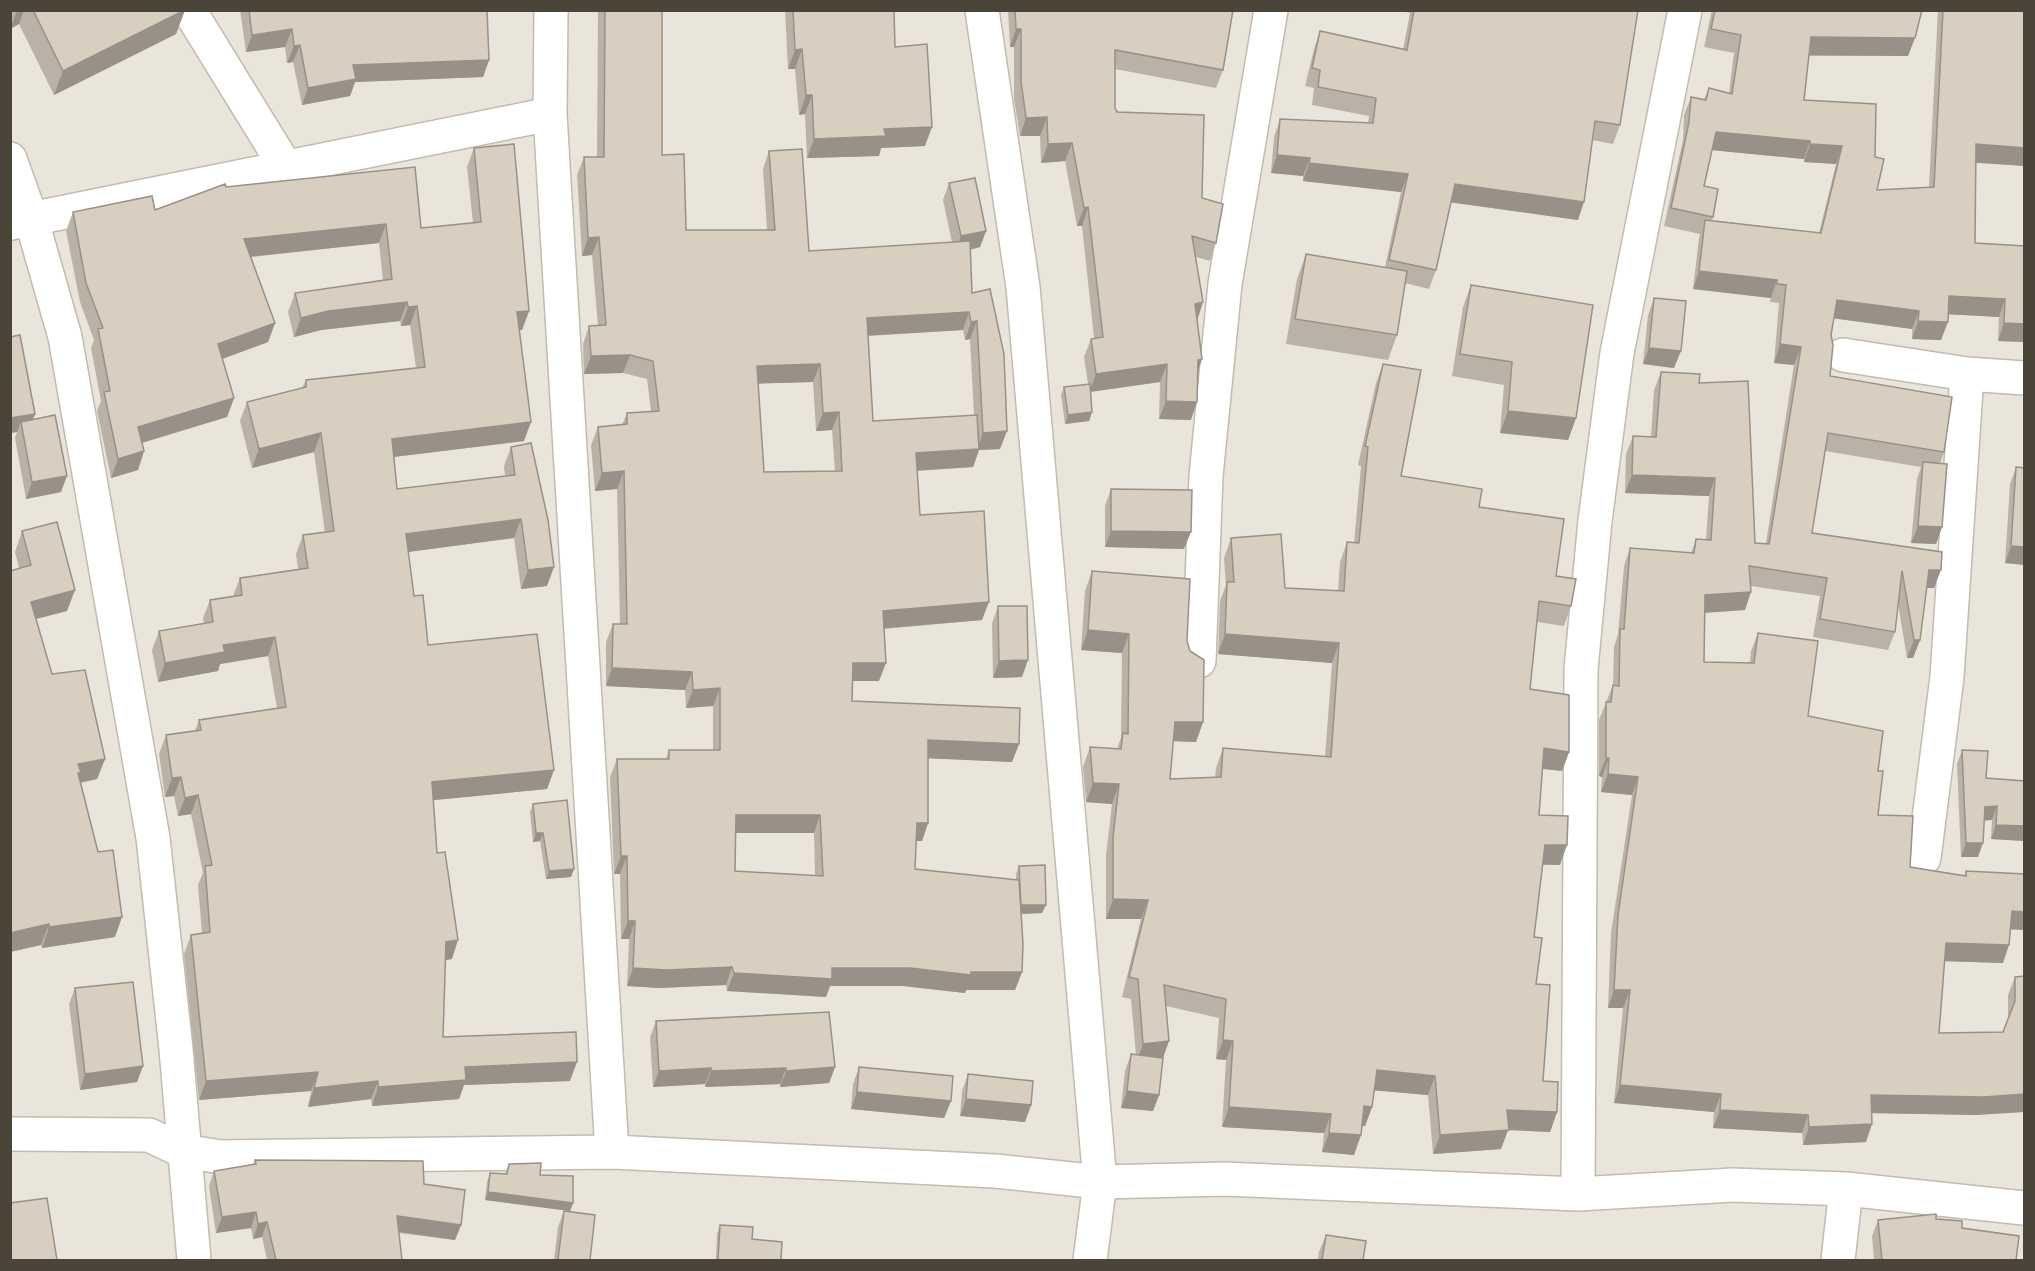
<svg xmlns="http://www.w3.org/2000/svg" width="2035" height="1271" font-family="'Space Grotesk',sans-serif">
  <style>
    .residential { fill: #eae5da }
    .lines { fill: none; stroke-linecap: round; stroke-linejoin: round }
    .minor-casing { stroke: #c2bbae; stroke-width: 36 }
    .minor { stroke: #fff; stroke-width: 33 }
    .wall { fill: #bab2a6; fill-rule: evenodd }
    .shaded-wall { fill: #979187 }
    .building { fill: #d8cfc1; stroke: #979187; stroke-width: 1.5; fill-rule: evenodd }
  </style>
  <rect width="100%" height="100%" fill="#f6f3ec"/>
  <path class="residential" d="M11,11h2013v1249h-2013z"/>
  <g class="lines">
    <defs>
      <path id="minor" d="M189,10l96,156
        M551,10l-1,104 62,1038
        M982,10l41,277 77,895 -10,78
        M10,159l21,59 34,119 88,501 23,211 18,211
        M11,223l539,-109
        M1843,355l124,19 57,4
        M1199,661l7,-185 19,-192 46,-274
        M1924,858l23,-181 20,-303
        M10,1134l139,1 34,16 38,6 391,-5 383,19 105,11 125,-3 353,15 155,-9 113,4 178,19
        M1578,1194l3,-525 14,-148 22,-168 68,-343
        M1838,1260l8,-71"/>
    </defs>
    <use href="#minor" class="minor-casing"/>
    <use href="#minor" class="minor"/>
  </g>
  <path class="wall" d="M10,10h175l-9,24 -122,61 -35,-71 -9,5z
    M240,10h247l2,50 -6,17 -128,5 -5,14 -48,9 -9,-43 -6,1 -2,-16 -39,5z
    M598,10h64v145l24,75h81l-4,-61 6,-18 40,100 143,-9 -9,-42 6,-17 37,48 -6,16 -10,3 2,43 28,156 -21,1 -6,17 -56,4 3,44 62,105 -98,9 -5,52h-27v20l167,43 -7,18 -84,-4v65l-6,18h-6l-1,28 101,11v-6l3,-8 23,47 -20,1v58l-7,18h-49l-1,3 -62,-7h-73l-4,11 -99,-6 -1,-6 -67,3 -32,-2 2,-47h-8l-1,-65h-6l-4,-97 7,-18h49l3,-9h44v-44l-27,2 -1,-18 -79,-4v-44l7,-18h7l-3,-135 -22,2 -4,-46 7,-18 24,-2 5,-12 24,-2 -4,-32 -24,-6 -39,1 -1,-30 6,-18h9l-6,-71 -10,1 -5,-81 7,-18h13zM963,330l2,10 5,-1 4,76 -101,6 -5,-85zM813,382l3,49 16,-1 3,41 -71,1 -6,-89zM736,833h78l1,43 -80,-5z
    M785,10h109l1,37 30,99 -44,2 -2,8 -72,2 -2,-44 -6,1 -4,-46h-7z
    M1008,10h225l-10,60 -7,18 -101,-19v39l87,90 14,45 -6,18 -14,-4 1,62 5,40 -4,12 -7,49 -32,-1 1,-37 -70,10 2,20 -3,9 -24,3 -4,-29 3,-8 24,-3 -4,-27 7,-18 3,-1 -12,-112h-5l-12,-65 -24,2 -1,-27h-20l-6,-37v-52h-4z
    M1397,10h241l-18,115 -7,19 -21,-4 -14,80 -127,-18 -15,68 -7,19 -24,-6 -8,52 -9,25 -102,-16 11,-65 9,-25 79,13 16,-75 -98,-11v-5l-32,-3 3,-36 6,-18 88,4 1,-7 -57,-11 2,-17 -9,-2 9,-37 6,-18 83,19 7,-37z
    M1712,10h210l-14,46h-99l-5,44 71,57 2,33 52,-3 9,-177h87v156l-49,-3 -1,80 50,3v96l-27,-1 1,-24 -51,-3 -7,26 -29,-1v-10l-78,-11 -3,17 -1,41 114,76 -4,12 2,63 -6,17 -25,-1 6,-64 4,-12 -96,-16 -13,82 122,55h-7l-7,52 -7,18h-6l-9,-54 -3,28 -7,18 -75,-13 7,-41 -69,-10 -6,24 -40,3 -1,49 46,1 1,-12 7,-18 50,83 70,55v44l32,52 54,9 2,-5 59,3v56l-15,-1 -7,34 -59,-2 -5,72 64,-1 5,-14v-23l7,-18 10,-1 -48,139 -105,-2 -6,29 -63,3 -1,-12 -89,-5 1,-16 -100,-9 9,-95h-15l3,-75 21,-138 -31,-3 1,-15 -3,-1v-56l14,-35 1,-38 4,-13 6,-68 6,-18 61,5 5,-14 10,1 3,-44 -84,-3 1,-39 7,-18 18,1 3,-47 7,-18 38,11 56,160h11l28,-178 -20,-2 5,-60 -9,-1 1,-4 -78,-9 6,-51 1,-4 -36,-8 19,-86 1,-25 7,-18 13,2 5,-11 20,5 5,-40 -30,-6zM1712,150l92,9v3l32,2 -17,69 -107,-13 1,-3 -9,-31z
    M474,148l55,163 -7,19h-2l4,111 -130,16 3,32 108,-13 -1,-10 7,-19 36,139 -26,3 -7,-51 -106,14 6,44 14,49 126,125 -7,19 -114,11 4,53 15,106 -7,1 -2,77 127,44 -106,4 -5,14 -87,7 -1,-7 -63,8 3,-16 -112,9 -15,-146 7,-19 11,-2 -4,-48 5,-12 -12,-59 -13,2 -4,-20 -9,1 -6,-43 7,-19 29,-4 4,-11 78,-12 -9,-52 -48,8 -2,7 -60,11 -6,-32 7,-19 45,-8 -1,-5 7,-18 23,-4 7,-18 58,-9 -2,-15 7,-19 22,-2 -11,-81 -62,16 -12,-47 7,-19 55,-14 4,-8 110,-12 -6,-43 -9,1 -1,-5 -79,9 -27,7 -6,-25 7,-19 88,-13 -4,-37 -128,14 24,66 -7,19 -46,17 12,39 -7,19 -85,26 2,8 -6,19 -27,8 -14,-67 4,-10 -10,-53 3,-8 -14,-38 -14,-71 7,-19 82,-2 71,-23 195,41 52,-5 -6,-56z
    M1471,285l105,133 -8,22 -68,-7 4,-48 -52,-9 11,-69z
    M1654,298l20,70 -31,-4 5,-49z
    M10,337l25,77 -2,5 28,73 -35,7 -11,-61 2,-6 -7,1z
    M1383,364l18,112 78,31 77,69 15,30 -7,20 -27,-4 -7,67 39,63 -7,19 -20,-2 -3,46 21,50h-17l-9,72 2,47 7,97 14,31 -7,20 -42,-2 -7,19 -68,5 -5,-59 -54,-5 -2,17 -7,19h-3l-8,29 -32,-3 2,-19 -102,-6 4,-67 -10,-1 3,-41 -53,-12 -4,54 -3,35 -6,16 -32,-3 4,-37 6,-17 5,1 -5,-56 -9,-2 19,-78h-35v-63l6,-52 -26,-2 -3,-35 7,-20 27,2 4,-11 1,-85 -41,-3 4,-59 7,-20 95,70 16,81 -7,20 -23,-1 -3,38 45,-1 1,-10 7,-20 102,9 7,-94 -114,-9 2,-53 6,-16 -2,-27 7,-20 54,50 53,3 2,-29 7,-20 7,1 7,-77 -3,-1 18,-82z
    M2016,467l9,1v97l-20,-2 5,-79z
    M1111,489l73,60 -79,-2v-41z
    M22,531l45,80 -31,8 16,55 53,85 -8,20 -16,4 34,154 -73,11 -1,-3 -31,7v-381l9,-3 -4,-16z
    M998,606l24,71 -29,1 -1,-55z
    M1962,750l24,28 39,3v60l-34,-2 1,-19h-8l-6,37h-17l-4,-93z
    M533,804l38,73 -25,2 -6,-38 -7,1 -3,-30z
    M75,988l68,78 -6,16 -57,8 -11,-86z
    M656,1021l179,46 -6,16 -49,4v-3l-75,3v-3l-52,3 -3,-50z
    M859,1067l92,34 -7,17 -93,-9 2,-25z
    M968,1074l63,31 -6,17 -65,-6 2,-25z
    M255,1160l169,24 37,41 -6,15 -56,-7 3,27h-135l-5,-23 -9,2 -2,-11 -35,5 -7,-47 5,-15 39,-7z
    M509,1164l64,39 -3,8 -85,-11 2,-18 3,-9 15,1z
    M564,1211l26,49h-36l4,-33z
    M1936,1219l26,9 54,32h-142l-2,-24 6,-16z
    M720,1225l32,14 29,21h-65l1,-26z
    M1326,1235l37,25h-45l1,-8z"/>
  <path class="shaded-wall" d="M17,10h7l-5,14 -9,5z
    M185,10l-9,24 -122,61 9,-24z
    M292,29l-7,18 -39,5 6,-17z
    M1016,29h5l-7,18h-4z
    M1811,37l104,1 -7,18 -104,-1z
    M300,45l-7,17 -6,1 7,-17z
    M802,49l-7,20h-7l7,-19z
    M489,60l-6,17 -128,5 -5,14 -48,9 6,-17 45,-23z
    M806,95h6l-7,19 -6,1z
    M1047,117l-7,19h-20l6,-18z
    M932,127l-7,19 -44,2 -2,8 -72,2 7,-19 70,-10z
    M1716,132l94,9 -6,18 -94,-9z
    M1072,143l-7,18 -24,2 7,-19z
    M1810,144l32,2 -6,18 -32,-2z
    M1976,144l49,4v18l-56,-4z
    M1277,155l33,3 -7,18 -32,-3z
    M1309,163l99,11 -7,18 -98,-11z
    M1455,184l129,18 -6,18 -130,-18z
    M1088,207l-6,19h-5l7,-18z
    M386,224l-7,19 -142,15 7,-19z
    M986,231l-6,16 -25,6 6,-17z
    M599,237l-7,18 -10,1 6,-18z
    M1699,271l78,9 -6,18 -78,-9z
    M1949,296l56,3 -6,18 -56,-3z
    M1837,300l82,11 -7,18 -81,-11z
    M407,302l-7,19 -79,9 -27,7 7,-19 27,-7z
    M1203,302l-6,19 -2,-17z
    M417,306l-7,19 -9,1 7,-19z
    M529,311l-7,19 -12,1 7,-19z
    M969,312l-6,18 -103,6 7,-18z
    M977,321l-7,18 -5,1 6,-18z
    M1918,321l30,1 -7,18 -29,-1z
    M275,323l-7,19 -57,21 7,-19z
    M2004,323l21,1v18l-27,-1z
    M1780,344l21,3 -7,18 -20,-2z
    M1649,348l32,3 -7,17 -31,-4z
    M630,355l-7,18 -39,1 7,-18z
    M1202,359l-6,18 2,-17z
    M820,364l-7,18 -63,2 7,-18z
    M1167,364l-7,18 -71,10 7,-18z
    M234,398l-7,19 -96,29 7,-19z
    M1166,401l31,1 -6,18 -32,-1z
    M1508,411l68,7 -8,22 -68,-7z
    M839,412l-7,18 -16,1 7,-18z
    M1092,412l-3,9 -24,3 3,-9z
    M35,414l-6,15 -8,-7 -4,10 -7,1v-15z
    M531,422l-7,19 -139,17 7,-19z
    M1007,431l-7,18 -21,1 -6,17 -64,4 7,-18 61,-4 6,-16z
    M321,433l-7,19 -62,16 7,-19z
    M144,451l-6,19 -27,8 7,-19z
    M624,471l-7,18 -22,2 7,-18z
    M1632,475l83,3 -6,18 -84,-3z
    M67,476l-6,16 -35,7 6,-17z
    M521,519l-7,19 -114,15 6,-19z
    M1918,526l24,1 -6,17 -25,-1z
    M1111,531l80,1 -7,17 -79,-2z
    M2011,546l14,1v18l-20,-2z
    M554,567l-7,19 -26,3 7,-19z
    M1929,570h12l-7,18h-11z
    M75,590l-8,21 -43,11 7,-20z
    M1751,592l-6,18 -46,3 6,-18z
    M989,602l-7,18 -106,9 7,-18z
    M1088,630l41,4 -7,19 -41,-3z
    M1225,634l114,9 -7,20 -114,-9z
    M275,637l-7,19 -48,8 -2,7 -60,11 7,-19 58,-18z
    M1914,640h6l-7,18h-6z
    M1028,660l-6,17 -29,1 6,-17z
    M853,663h33l-7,18h-33z
    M612,668l80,4 -7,18 -79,-4z
    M720,688l-7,18 -27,2 7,-18z
    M1175,722h28l-7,20 -28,-1z
    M928,740l91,4 -7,18 -91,-4z
    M1544,748l25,4 -7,19 -26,-3z
    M1606,758h3l-7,19 -3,-1z
    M105,759l-8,20 -20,4 1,-19z
    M554,770l-7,19 -122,12 7,-19z
    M1608,774l30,3 -6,18 -31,-3z
    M181,777l-7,19 -9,1 7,-19z
    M1093,783l26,1 -7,20 -26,-2z
    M198,795l-7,19 -13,2 7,-18z
    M1997,806l-5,14 -12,1 5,-14z
    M736,815h84l-6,18h-85z
    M917,823h11l-6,18h-12z
    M1996,825l29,1v15l-34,-2z
    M536,833h7l-3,8 -7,1z
    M1966,843h17l-5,14h-17z
    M1545,845h22l-7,20 -22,-1z
    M621,856h6l-7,18h-6z
    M574,869l-3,8 -25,2 3,-8z
    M1113,899l35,1 -7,19h-35z
    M1020,905h26l-4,8 -25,1z
    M2012,911l13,1v18l-20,-1z
    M122,917l-7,20 -73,11 7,-21z
    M628,921h7l-6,18h-8z
    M49,924l-8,21 -31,7v-19z
    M458,940l-6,19 -13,2 7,-19z
    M1946,943l63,2 -6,18 -64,-2z
    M732,967l-6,18 -67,3 -32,-2 6,-18z
    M832,968h78l112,4 -7,18h-49l-1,3 -62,-7h-73l-4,11 -99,-6 7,-18z
    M1614,990h16l-7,18h-15z
    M1223,1040l10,1 -7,19 -10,-1z
    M1169,1041l-7,20 -26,2 7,-19z
    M577,1062l-7,19 -106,4 -5,14 -87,7 6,-19 87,-20z
    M143,1066l-6,16 -57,8 5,-16z
    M835,1067l-6,16 -49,4 6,-16z
    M711,1068l-6,16 -52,3 6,-16z
    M786,1068l-6,16 -75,3 6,-16z
    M1377,1070l58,6 -7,19 -58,-5z
    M318,1072l-7,19 -112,9 7,-19z
    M378,1081l-7,18 -63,8 6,-19z
    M1620,1085l101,9 -7,18 -100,-9z
    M1127,1091l32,4 -6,16 -32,-3z
    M857,1092l94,9 -7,17 -93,-9z
    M2025,1094v18l-48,3 -113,-2 7,-18z
    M966,1099l65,6 -6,17 -65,-6z
    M1364,1106l8,1 -7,19 -9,-1z
    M1229,1107l102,7 -7,19 -102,-6z
    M1507,1110l50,2 -7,20 -42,-2 -7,19 -68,5 7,-19z
    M1720,1110l88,5 -6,18 -89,-5z
    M1872,1124l-6,18 -63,3 6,-18z
    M1329,1133l32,2 -7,20 -32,-3z
    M488,1192l85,11 -3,8 -85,-11z
    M256,1212l-5,16 -35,5 6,-16z
    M397,1216l64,9 -6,15 -63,-9z
    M267,1222l-5,15 -9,2 5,-15z"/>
  <path class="building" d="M33,10h152l-122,61z
    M249,10h238l2,50 -136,5 3,14 -48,9 -8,-43 -6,1 -2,-17 -40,6z
    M605,10h57v145l22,-1 2,76h89l-6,-79 33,-2 7,102 161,-10 2,52 18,-4 14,65 3,77 -24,2 -6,-112 -6,1 -2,-10 -102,6 6,103 104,-6 2,34 -63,4 4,62 64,-4 5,91 -106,9 3,52h-33l-1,38 168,7 -1,36 -91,-4v83h-11l-2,46 104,11 4,64 -1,28h-51v3l-61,-7h-78v11l-98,-6 -2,-6 -66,3 -33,-2 2,-47h-7l-1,-65h-6l-4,-97h52v-9h51v-62l-27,2 -1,-18 -80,-4 1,-44h14l-3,-153 -22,2 -4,-46 29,-3v-11l32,-2 -6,-50 -23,-6 -39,1 -2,-30 17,-1 -7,-88 -11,1 -4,-81h20zM820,364l3,49 16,-1 3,59 -78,1 -7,-106zM736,815h84l3,61 -88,-5z
    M793,10h101l1,37 32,-3 5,83 -48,2 2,7 -72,3 -2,-44h-6l-4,-46 -7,1z
    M1015,10h218l-10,60 -108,-20v58l2,4 87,3 -2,83 21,6 -7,39 -24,-7 11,66 -8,2 7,55 -4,1 -1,42 -31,-1 1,-37 -71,10 -5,-35 12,-2 -15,-130 -4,1 -12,-65 -24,1 -1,-27 -21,1 -5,-37v-52h-5z
    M1414,10h224l-18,115 -25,-4 -11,81 -129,-18 -19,86 -47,-10 19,-86 -99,-11 1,-5 -33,-3 3,-36 93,4 3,-25 -58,-11 2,-17 -8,-2 8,-37 87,19z
    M1715,10h207l-7,28 -104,-1 -7,63 72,4 -1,53 9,2 -7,31 57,-3 9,-177h82v138l-49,-4 -1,99 50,3v78l-21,-1 1,-24 -56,-3 -1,26 -30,-1 1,-10 -82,-11 -6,35 2,10 -3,31 122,21 -8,55 -116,-19 -16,100 130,19 -1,18h-12l-9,70h-6l-12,-69 -7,61 -75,-13 7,-41 -78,-12 2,26 -46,3 -1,67 50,1 4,-30 60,8 -10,75 75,15 -5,40h5l-5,44 35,1 -3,51 56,9v-5l59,3v38l-13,-1 -3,34 -63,-2 -7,90 64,-1 12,-31v-24l10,-1v118l-41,3 -113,-2 1,29 -63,3 -1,-12 -88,-5 1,-16 -101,-9 10,-95h-16l4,-75 20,-138 -30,-3 1,-16h-3v-56h5l2,-17 6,1 1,-57h4l6,-81 64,5 2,-14 15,1 4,-62 -83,-3 1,-39 23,1 5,-65 39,2 -1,9 49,-2 7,162 14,1 32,-197 -21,-3 6,-59 -9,-1v-4l-78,-9 6,-51 116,13 21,-87 -32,-2v-3l-94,-9 -12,54 14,3 -5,28 -42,-9 18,-86 2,-25 15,3 3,-12 23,6 9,-59 -30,-6z
    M514,144l15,167 -12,1 14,110 -139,17 5,50 118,-14 -4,-28 20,-4 17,77 6,47 -26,3 -7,-51 -115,15 8,62 9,-1 5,50 109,-11 17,136 -122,12 5,71 8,-1 13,88 -12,2 -3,95 133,-5 1,30 -112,5 1,13 -88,7v-6l-64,7 4,-16 -112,9 -15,-146 19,-3 -5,-66 7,-1 -14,-70 -13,3 -4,-21 -9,1 -6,-43 35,-5 -2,-10 87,-13 -11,-70 -52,8 2,7 -60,11 -6,-32 54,-9 -3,-22 32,-5 -2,-17 68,-10 -5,-33 31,-4 -13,-98 -62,16 -12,-47 59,-15v-7l119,-13 -8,-61 -9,1 -1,-5 -79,9 -27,7 -6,-25 97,-14 -6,-55 -142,15 31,84 -57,21 16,54 -96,29 6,24 -26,8 -14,-67 6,-1 -12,-62 5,-1 -17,-45 -13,-71 79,-16 3,14 70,-26 1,3 189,-20 6,61 60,-6 -7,-74z
    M975,178l11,53 -25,5 -12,-53z
    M1306,254l101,17 -10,64 -102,-16z
    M1471,285l122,20 -17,113 -68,-7 4,-49 -52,-8z
    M1654,298l32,3 -5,50 -32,-3z
    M20,335l15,79 -25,4v-81z
    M1383,364l38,6 -20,106 81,13 -3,18 85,12 -8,57 20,3 -5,27 -32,-5 -9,88 39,6v57l-25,-4 -5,67 29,1 -1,29h-22l-11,92 8,1 -6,46 14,1 -7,96 15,1 -1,30 -50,-2 2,20 -69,5 -5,-59 -58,-6 -5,37 -8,-1 -3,29 -32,-2 2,-19 -102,-7 4,-66 -10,-1 3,-41 -62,-14 5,56 -26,3 -5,-65 -9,-2 19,-77 -35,-1v-62l6,-53 -26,-1 -3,-36 31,2 2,-16 5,1 1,-100 -41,-4 4,-59 98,8 -3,62 3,10 14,9 -1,62h-28l-5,57 51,-2 2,-29 108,9 8,-114 -114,-9 2,-52h7l-3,-44 50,-4 4,54 59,3 3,-49 12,1 9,-96 -3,-1z
    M1090,384l2,28 -24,3 -4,-28z
    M55,415l12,61 -35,6 -11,-60z
    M1923,462l24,2 -5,63 -24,-1z
    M2016,467l9,1v79l-14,-1z
    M1111,489l81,1 -1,42 -80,-1z
    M57,522l18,68 -44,12 21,72 33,-4 20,89 -27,5 3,9h-3l20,79 15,-2 9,67 -73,10v-3l-39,9v-362l21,-6 -9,-34z
    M998,606h29l1,54 -29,1z
    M1962,750l26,1 -2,27 39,3v45l-29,-1 1,-19 -12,1 -2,36h-17z
    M567,800l7,69 -25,2 -6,-38h-7l-3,-29z
    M1045,865l1,40h-25l-2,-39z
    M133,982l10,84 -58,8 -10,-86z
    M829,1012l6,55 -49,4v-3l-75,3v-3l-52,3 -3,-50z
    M1131,1054l32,4 -4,37 -32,-4z
    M859,1067l94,9 -2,25 -94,-9z
    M968,1074l65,7 -2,24 -65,-6z
    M255,1160l168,1 1,23 41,6 -4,35 -64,-9 5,44h-126l-9,-38 -9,2 -2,-12 -34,5 -8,-46 42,-7z
    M541,1163l-1,12 33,1v27l-85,-11 2,-19 17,1 2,-10z
    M47,1198l10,62h-47v-57z
    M564,1211l31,4 -5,45h-32z
    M1936,1214v5l26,2v7l57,8 -3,24h-134l-4,-40z
    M720,1225l33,2 -1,12 30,3 -1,18h-63z
    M1326,1235l40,6 -3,19h-41z"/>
  <rect width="2035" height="1271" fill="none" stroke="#4b4439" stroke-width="24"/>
</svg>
